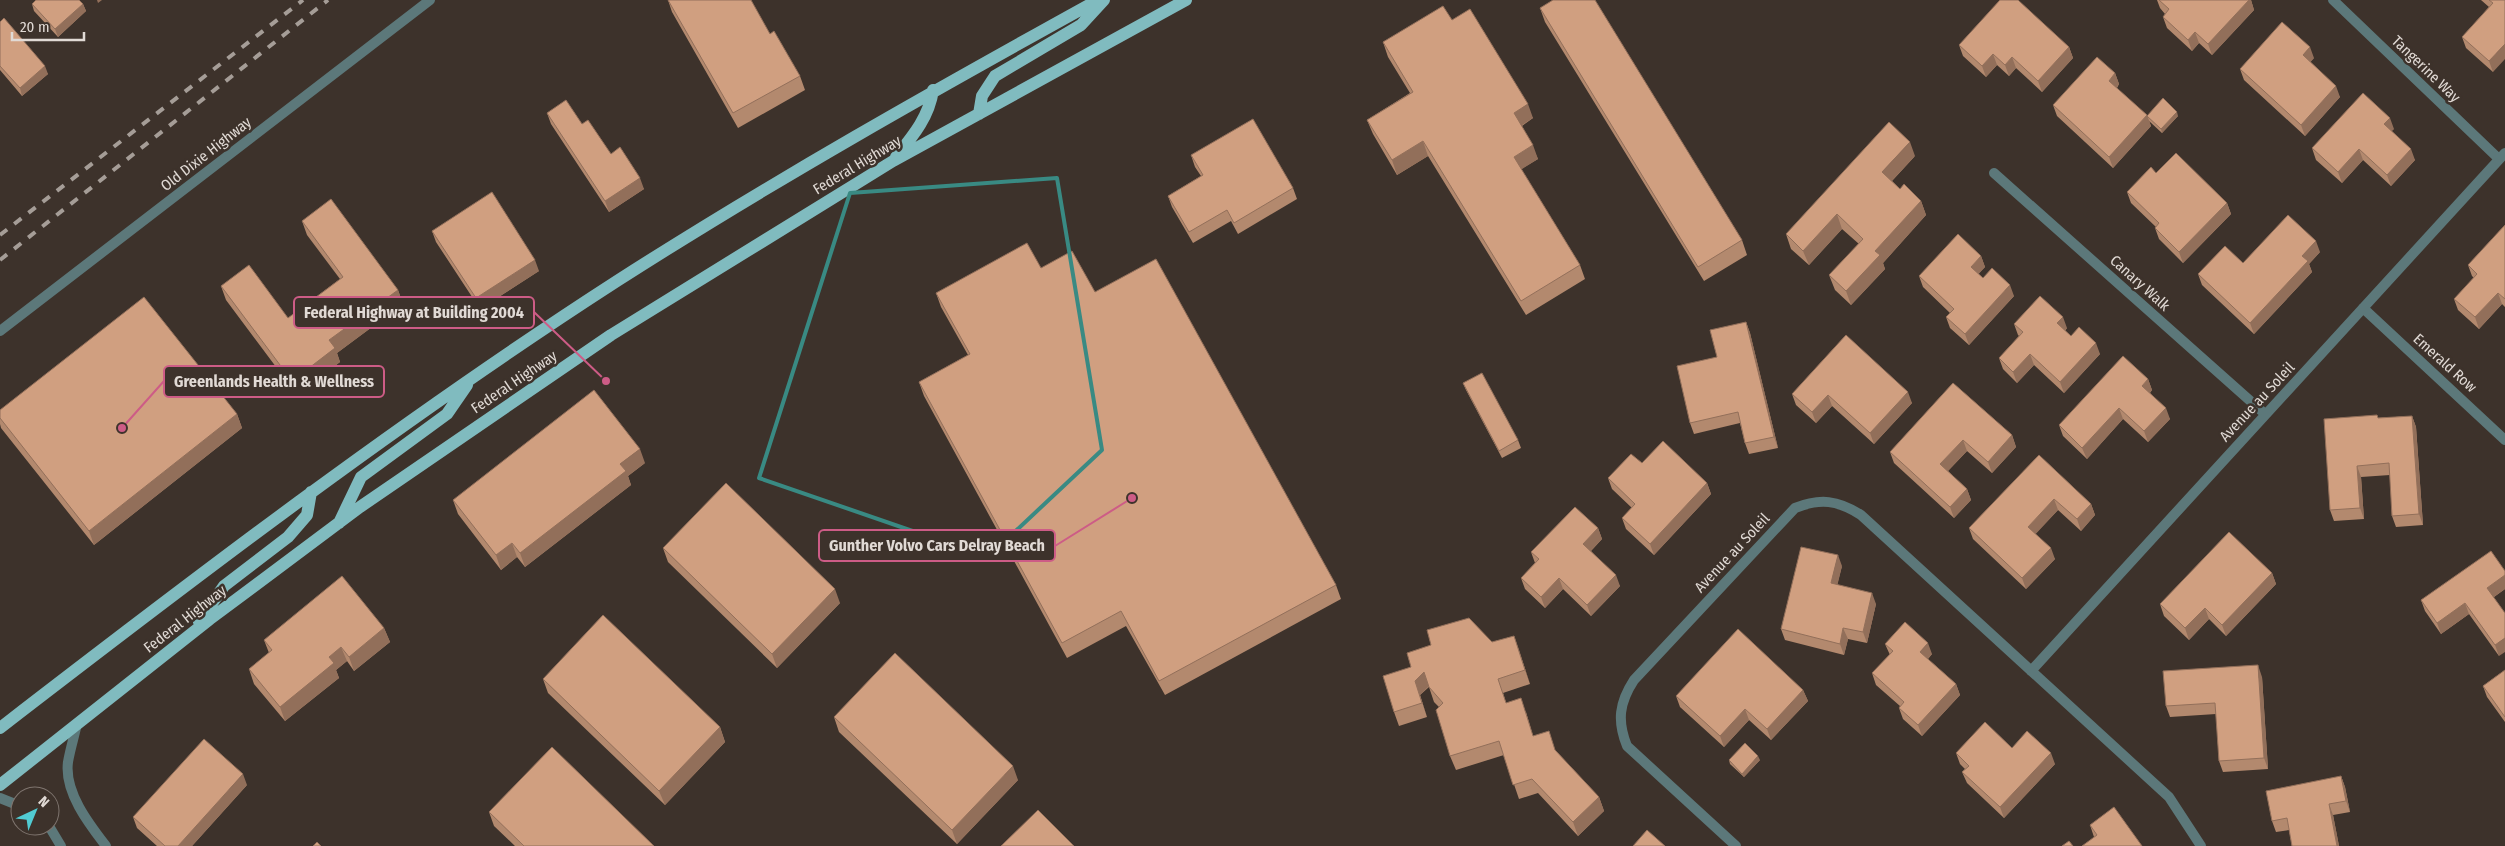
<svg xmlns="http://www.w3.org/2000/svg" width="2505" height="846" font-family="'Fira Sans Condensed',sans-serif">
  <style>
    .lines { fill: none; stroke-linecap: round; stroke-linejoin: round }
    .minor { stroke: #5c787a; stroke-width: 10 }
    .tertiary { stroke: #5c787a; stroke-width: 10 }
    .primary { stroke: #80bbbf; stroke-width: 12 }
    .rail { stroke: #a59d97; stroke-width: 4; stroke-dasharray: 9 9; stroke-linecap: butt }
    .wall { fill: #b3896e }
    .shaded-wall { fill: #926f5a }
    .building { fill: #d09f80; stroke: #926f5a }
    .marked { fill: none; stroke: #398a83; stroke-width: 4; stroke-linejoin: round }
    .labels { text-anchor: middle; stroke-width: 5; stroke-linejoin: round; paint-order: stroke }
    .street-label { font-size: 15px; fill: #e1dad5; stroke: #3d322b }
    .leader { fill: none; stroke: #cd5c86; stroke-width: 2 }
    .callout-dot { fill: #cd5c86; stroke: #3d322b; stroke-width: 2 }
    .callout { fill: #3d322b; stroke: #cd5c86; stroke-width: 2 }
    .callout-label { font-size: 16px; text-anchor: middle; font-weight: bold; fill: #e1dad5 }
  </style>
  <rect width="100%" height="100%" fill="#3d322b"/>
  <g class="lines">
    <path class="minor" d="M2333,0l166,159
      M1994,173l271,241
      M2363,308l142,132
      M2031,671l474,-518
      M77,724c-3,13 -7,26 -9,38 -4,30 21,62 38,84
      M0,798l20,8
      M49,826l12,20
      M1736,846l-109,-100c-10,-25 -8,-43 7,-66l161,-172c25,-10 43,-8 66,7l308,282 32,49"/>
    <path class="tertiary" d="M0,331l430,-331"/>
    <path class="primary" d="M979,114l3,-18 13,-20 86,-51 23,-25
      M896,157c17,-21 33,-40 37,-67
      M339,523l22,-46 86,-63 20,-29
      M199,622l25,-36 64,-49 19,-22 4,-23
      M0,728c201,-155 403,-309 617,-447 156,-100 318,-191 481,-281
      M0,785l210,-166 150,-112 251,-172 282,-174 293,-161"/>
    <path class="rail" d="M0,235l303,-235
      M0,260l328,-260"/>
  </g>
  <path class="wall" d="M668,0l102,34 30,42 5,14 -67,38 -66,-116z
    M2157,0h94l3,10 -42,45 -13,-12 -7,8 -25,-23 -4,-11 2,-3 -5,-6z
    M2481,0h24l-12,72 -27,-24 -4,-11 27,-30z
    M32,4h51l3,7 -28,26 -24,-26z
    M1540,8l202,232 5,15 -43,26 -159,-259z
    M1452,20l81,98 -11,8 16,33 -17,10 59,96 5,14 -59,36 -98,-159 -31,19 -24,-41 -6,-14 43,-27 -22,-36 -5,-15z
    M0,22l48,52 -26,22 -22,-26z
    M1959,45l110,2 4,11 -31,34 -26,-24 -7,8 -12,-11 -11,12 -23,-21z
    M2314,58l-4,4 30,35 -35,39 -61,-56 -4,-11z
    M2115,73l4,11 -2,4 30,28h31l-16,17 -13,-12 2,5 -38,42 -56,-52 -4,-11z
    M547,113l64,41 33,35 -35,23 -58,-88z
    M2394,129l-3,2 24,29 -24,26 -28,-26 -21,23 -26,-23 -4,-12z
    M1191,155l102,33 4,11 -59,35 -7,-13 -38,22 -21,-36 -4,-11 33,-20 -6,-9z
    M1915,156l-23,25 8,8 21,12 5,14 -43,48 2,6 -34,36 -16,-15 -6,-15 30,-31 -17,-15 -33,36 -18,-16 -5,-15z
    M2156,173l71,30 4,11 -48,49 -24,-24 -4,-11 1,-1 -25,-24 -4,-11z
    M302,221l96,69 5,14 -66,49 3,9 -43,33 -71,-95 -5,-14 67,32 52,-39 -33,-44z
    M2505,225v82l-3,-3 -23,25 -21,-19 -4,-11 20,-21 -2,-2 -4,-11z
    M432,231l107,40 -59,38 -44,-67z
    M2320,252l-11,12 3,8 -58,62 -52,-49 -4,-11 45,-11z
    M1981,256l4,11 -7,7 5,4 31,18 -45,49 -19,-17 -4,-11 4,-4 -27,-26 -4,-11z
    M1041,268l295,317 5,14 -176,96 -39,-69 -59,32 -143,-262 -5,-14 49,-27 -27,-48 -5,-14z
    M1746,322l4,11 28,115 -29,6 -4,-11 -5,-20 -46,11 -4,-11 27,-66z
    M2014,324l53,4 -2,3 6,5 29,18 -36,39 -30,-28 -17,18 -14,-14 -4,-11 20,-22 -1,-1z
    M1846,335l66,68 -38,41 -42,-38 -16,17 -20,-18 -4,-11z
    M2148,379l4,11 -2,3 20,26 -22,23 -25,-23 -36,40 -24,-23 -4,-11z
    M1463,383l55,57 3,8 -19,10 -36,-68z
    M1953,383l59,52 4,12 -24,26 -25,-22 -19,20 19,18 4,11 -17,18 -60,-55 -4,-11z
    M0,410l237,4 5,14 -148,117 -93,-117 -1,-4z
    M2377,415l1,3 34,-2 4,11 7,98 -27,2 -4,-11 -2,-41 -29,2 3,42 -30,2 -4,-11z
    M2039,455l52,49 4,11 -14,16 -23,-21 -23,24 20,25 -29,30 -53,-50 -4,-11z
    M645,463l-17,13 3,9 -106,82 -8,-10 -16,13 -43,-56 -5,-14z
    M1642,463l65,20 4,11 -57,61 -28,-26 -4,-11 10,-10 -20,-19 -4,-11z
    M1598,528l4,11 -11,12 29,35 -29,30 -28,-27 -18,19 -20,-19 -4,-11 14,-15 -4,-11z
    M663,548l177,55 -63,65 -109,-106z
    M1842,566l-5,19 39,19 -9,39 -19,-4 -4,16 -59,-15 -4,-11z
    M2505,571v18l-11,8 5,59 -30,-42 -28,20 -16,-23 -4,-11z
    M2272,573l4,11 -50,52 -17,-17 -20,21 -25,-24 -4,-12z
    M384,628l6,14 -36,29 -7,-10 -11,9 3,8 -54,43 -31,-37 -5,-15 20,-16 -5,-13z
    M1514,636l16,48 -27,9 3,10 20,9 7,24 23,15 43,46 5,14 -26,25 -40,-43 -19,6 -15,-44 -48,15 -6,-14 -11,-49 -5,-5 -5,-15 -9,8 7,22 -28,9 -5,-14 17,-45 20,-22 61,-3z
    M1885,644l47,10 -4,5 28,25 4,11 -38,41 -19,-17 -4,-11 1,-2 -24,-21 -4,-12 18,-18z
    M2505,670v52l-18,-25 -4,-11z
    M2262,677l6,92 -45,3 -4,-11 -3,-47 -46,3 -4,-11z
    M543,679l177,48 5,15 -60,63 -117,-112z
    M1803,690l5,11 -37,39 -22,-20 -25,27 -44,-40 -4,-11z
    M834,717l184,63 -61,64 -118,-112z
    M2012,748l43,16 -51,54 -37,-35 -5,-11 3,-3 -5,-5 -4,-11z
    M1729,760h31l-16,17 -14,-13z
    M2341,776l4,11 5,25 -17,3 6,31h-47l-3,-16 -13,2 -4,-11z
    M247,785l-55,61h-35l-20,-18 -4,-11z
    M489,812l165,34h-139l-21,-20z
    M2090,825l52,21 -48,-9z"/>
  <path class="shaded-wall" d="M97,0h5l-4,3z
    M2249,0h2l3,10 -42,45 -4,-11z
    M83,4l3,7 -28,26 -3,-8z
    M2195,32l4,11 -7,8 -4,-11z
    M2505,44v15l-12,13 -4,-11z
    M2069,47l4,11 -31,34 -4,-11z
    M2310,47l4,11 -7,8 -4,-11z
    M1993,54l4,11 -11,12 -4,-11z
    M2012,57l4,11 -7,8 -4,-11z
    M45,66l3,8 -26,22 -2,-8z
    M2115,73l4,11 -6,8 -4,-11z
    M2336,86l4,11 -35,39 -4,-11z
    M1528,104l5,14 -14,9 -5,-14z
    M2177,112l1,4 -16,17 -1,-4z
    M2147,115l4,11 -38,42 -4,-11z
    M2390,118l4,11 -6,6 -4,-11z
    M1423,141l5,15 -31,19 -5,-15z
    M1910,142l5,14 -28,30 -5,-14z
    M1533,145l5,14 -19,12 -5,-14z
    M2359,149l4,11 -21,23 -4,-11z
    M2411,149l4,11 -24,26 -4,-11z
    M640,178l4,11 -35,23 -4,-11z
    M1921,201l5,14 -43,48 2,6 -34,36 -5,-14 29,-40z
    M2227,203l4,11 -48,49 -4,-11z
    M1837,214l5,15 -33,36 -6,-14z
    M2316,241l4,11 -11,12 3,8 -58,62 -4,-11 52,-67z
    M1981,256l4,11 -10,11 -4,-11z
    M535,260l4,11 -59,38 -4,-11z
    M2010,285l4,11 -45,49 -4,-11z
    M398,290l5,14 -66,49 3,9 -43,33 -5,-14 37,-41z
    M2498,293l4,11 -23,25 -4,-12z
    M2063,317l4,11 -6,7 -4,-12z
    M1746,322l4,11 28,115 -4,-11z
    M2096,343l4,11 -36,39 -4,-11z
    M2030,354l4,11 -17,18 -4,-11z
    M2148,379l4,11 -6,7 -4,-11z
    M1908,392l4,11 -38,41 -4,-11z
    M1828,395l4,11 -16,17 -4,-11z
    M2119,408l4,11 -36,40 -5,-11z
    M2166,408l4,11 -22,23 -4,-11z
    M237,414l5,14 -148,117 -5,-14z
    M2412,416l4,11 7,98 -4,-11z
    M2012,435l4,12 -24,26 -4,-11z
    M1963,440l4,11 -23,24 -4,-11z
    M640,449l5,14 -17,13 3,9 -106,82 -5,-14 100,-89z
    M2357,466l4,11 3,42 -4,-11z
    M1707,483l4,11 -57,61 -4,-11z
    M1967,489l4,11 -17,18 -4,-11z
    M2054,499l4,11 -26,28 -4,-11z
    M2091,504l4,11 -14,16 -4,-12z
    M1598,528l4,11 -15,16 -4,-11z
    M512,543l5,14 -16,13 -5,-15z
    M2051,548l4,11 -29,30 -4,-11z
    M1838,555l4,11 -7,29 -4,-12z
    M2272,573l4,11 -50,52 -4,-11z
    M1616,575l4,11 -29,30 -4,-11z
    M2505,575v14l-14,10 -4,-11z
    M1559,578l4,11 -18,19 -4,-11z
    M835,589l5,14 -63,65 -5,-14z
    M1872,593l4,11 -9,39 -4,-11z
    M2465,603l4,11 -28,20 -4,-11z
    M2205,608l4,11 -20,21 -4,-12z
    M384,628l6,14 -36,29 -5,-14z
    M1843,628l5,11 -4,16 -4,-11z
    M1514,636l5,14 11,34 -5,-14z
    M2505,638v14l-6,4 -4,-11z
    M1928,643l4,11 -8,9 -4,-11z
    M341,647l6,14 -11,9 3,8 -54,43 -5,-14 49,-50z
    M2258,665l4,12 6,92 -4,-11z
    M1424,672l5,14 -9,9 7,22 -12,-36z
    M1956,684l4,11 -38,41 -4,-11z
    M1803,690l5,11 -37,39 -4,-11z
    M1745,709l4,11 -25,27 -4,-11z
    M720,727l5,15 -60,63 -6,-14z
    M2051,753l4,11 -51,54 -4,-11z
    M1758,756l2,4 -16,17 -2,-3z
    M1013,766l5,14 -61,64 -5,-14z
    M243,774l4,11 -55,61h-14z
    M2341,776l4,11 5,25 -4,-11z
    M1599,797l5,14 -26,25 -5,-14z
    M2329,804l4,11 6,31h-2z"/>
  <path class="building" d="M36,0h43l4,4 -28,25 -23,-25z
    M668,0h83l19,34 4,-3 26,45 -67,37z
    M1553,0h42l147,240 -44,27 -158,-259z
    M2000,0h18l51,47 -31,34 -26,-24 -7,8 -12,-11 -11,12 -23,-21z
    M2159,0h90l-41,44 -13,-12 -7,8 -25,-23 6,-8z
    M2489,0h16v44l-16,17 -27,-24 31,-34z
    M1443,6l9,14 18,-11 58,95 -14,9 19,32 -19,12 66,108 -59,36 -98,-160 -31,19 -25,-40 46,-28 -30,-50z
    M4,18l41,48 -25,22 -20,-22v-44z
    M2282,22l28,25 -7,8 33,31 -35,39 -61,-56z
    M2097,57l18,16 -6,8 38,34 -38,42 -56,-52z
    M2363,93l27,25 -6,6 27,25 -24,26 -28,-26 -21,23 -26,-24z
    M2163,98l14,14 -16,17 -14,-13z
    M566,100l16,24 6,-4 23,34 9,-7 20,31 -35,23 -58,-88z
    M1253,119l40,69 -59,35 -7,-13 -38,22 -21,-36 35,-21 -12,-20z
    M1889,122l21,20 -28,30 18,17 4,-5 17,17 -46,50 5,4 -34,36 -17,-16 34,-36 -26,-25 -34,37 -17,-17z
    M2176,153l51,50 -48,49 -24,-24 4,-5 -32,-31 24,-25 5,6z
    M492,192l43,68 -59,38 -44,-67z
    M331,199l67,91 -69,50 6,8 -43,33 -71,-95 28,-21 39,53 55,-41 -41,-56z
    M2288,215l28,26 -14,15 6,5 -58,62 -52,-49 27,-28 18,17z
    M2505,225v74l-7,-6 -23,24 -21,-18 23,-25 -9,-9z
    M1958,234l23,22 -10,11 12,11 9,-10 18,17 -45,49 -19,-17 8,-8 -35,-33z
    M1027,243l14,25 31,-17 23,41 61,-33 180,326 -177,96 -38,-70 -59,32 -143,-261 51,-28 -34,-61z
    M2040,296l23,21 -6,6 14,13 8,-9 17,16 -36,39 -30,-28 -17,18 -14,-14 24,-26 -9,-8z
    M144,297l93,117 -148,117 -89,-113v-8z
    M1746,322l28,115 -29,6 -7,-31 -48,11 -13,-57 40,-9 -7,-27z
    M1846,335l62,57 -38,41 -42,-38 -16,17 -20,-18z
    M2123,356l25,23 -6,7 24,22 -22,23 -25,-23 -37,40 -23,-23z
    M1482,373l36,67 -19,11 -36,-68z
    M1953,383l59,52 -24,27 -25,-22 -23,24 27,25 -17,18 -60,-55z
    M594,390l46,59 -20,15 6,7 -106,82 -8,-10 -16,12 -43,-55z
    M2377,415l1,3 34,-2 7,98 -27,2 -3,-53 -32,3 3,42 -30,2 -6,-91z
    M1663,441l44,42 -57,61 -28,-26 13,-14 -27,-26 23,-24 11,9z
    M2039,455l52,49 -14,15 -23,-20 -26,28 23,21 -29,30 -53,-50z
    M726,483l109,106 -63,65 -109,-106z
    M1575,507l23,21 -15,16 33,31 -29,30 -28,-27 -18,19 -20,-19 18,-19 -8,-7z
    M2229,532l43,41 -50,52 -17,-17 -20,20 -25,-24z
    M1801,547l37,8 -7,28 41,10 -9,39 -20,-4 -3,16 -59,-15z
    M2491,551l14,20v4l-18,13 18,25v25l-10,7 -30,-42 -28,20 -16,-23z
    M342,576l42,52 -35,29 -8,-10 -12,10 5,6 -54,44 -31,-38 23,-19 -8,-10z
    M603,615l117,112 -61,64 -116,-112z
    M1469,618l23,24 22,-6 11,34 -27,9 8,24 15,-5 12,38 16,-5 6,19 44,47 -26,25 -41,-43 -19,6 -14,-44 -49,15 -14,-46 7,-7 -14,-16 -5,-15 -9,9 7,22 -28,9 -11,-36 28,-9 -4,-14 24,-8 -4,-15z
    M1905,622l23,21 -8,9 36,32 -38,41 -19,-17 5,-6 -32,-29 21,-22 -8,-7z
    M1738,629l65,61 -36,39 -22,-20 -25,27 -44,-40z
    M895,653l118,113 -61,64 -118,-113z
    M2258,665l6,93 -45,3 -4,-58 -49,3 -3,-35z
    M2505,670v47l-22,-31z
    M1985,722l27,26 15,-17 24,22 -51,54 -38,-35 7,-6 -13,-13z
    M204,739l39,35 -65,72h-13l-32,-29z
    M1745,743l13,13 -16,18 -13,-14z
    M552,747l102,99h-130l-35,-34z
    M2341,776l5,25 -17,3 8,42h-45l-5,-28 -15,3 -6,-30z
    M2114,807l28,39h-60l15,-11 -7,-10z
    M1038,810l36,36h-73z
    M1647,830l18,16h-32z
    M2069,841l4,5h-11z
    M317,842l4,4h-8z"/>
  <path class="marked" d="M1057,178l45,272 -114,107 -229,-79 91,-285z"/>
  <g class="labels">
    <g class="street-label">
      <text transform="translate(2426 69) rotate(44)" y="5">Tangerine Way</text>
      <text transform="translate(206 154) rotate(-38)" y="5">Old Dixie Highway</text>
      <text transform="translate(857 165) rotate(-31)" y="5">Federal Highway</text>
      <text transform="translate(2140 283) rotate(42)" y="5">Canary Walk</text>
      <text transform="translate(2445 363) rotate(42)" y="5">Emerald Row</text>
      <text transform="translate(514 382) rotate(-34)" y="5">Federal Highway</text>
      <text transform="translate(2257 402) rotate(-47)" y="5">Avenue au Soleil</text>
      <text transform="translate(1732 553) rotate(-47)" y="5">Avenue au Soleil</text>
      <text transform="translate(185 619) rotate(-38)" y="5">Federal Highway</text>
    </g>
  </g>
  <path class="leader" d="M606 381L534 312M122 428L164 381M1132 498L1055 546"/>
  <g class="callout-dot">
    <circle cx="606" cy="381" r="5"/>
    <circle cx="122" cy="428" r="5"/>
    <circle cx="1132" cy="498" r="5"/>
  </g>
  <g class="callout">
    <rect x="294" y="297" width="240" height="31" rx="5"/>
    <rect x="164" y="366" width="220" height="31" rx="5"/>
    <rect x="819" y="530" width="236" height="31" rx="5"/>
  </g>
  <g class="callout-label">
    <text x="414" y="318">Federal Highway at Building 2004</text>
    <text x="274" y="387">Greenlands Health &amp; Wellness</text>
    <text x="937" y="551">Gunther Volvo Cars Delray Beach</text>
  </g>
  <g transform="translate(35 811) rotate(44)"><circle r="24" fill="#3d322b" stroke="#7f756f"/>
  <path d="M0-4L9 19L0 12L-9 19Z" fill="#51ccd3"/>
  <text y="-8" font-size="14" font-weight="bold" text-anchor="middle" fill="#e1dad5">N</text>
  </g>
  <path d="M12 32v8h72v-8" fill="none" stroke="#e1dad5" stroke-width="2.5"/>
  <text x="20" y="32" font-size="15" fill="#e1dad5" stroke="#3d322b" stroke-width="4" paint-order="stroke">20 m</text>
</svg>
